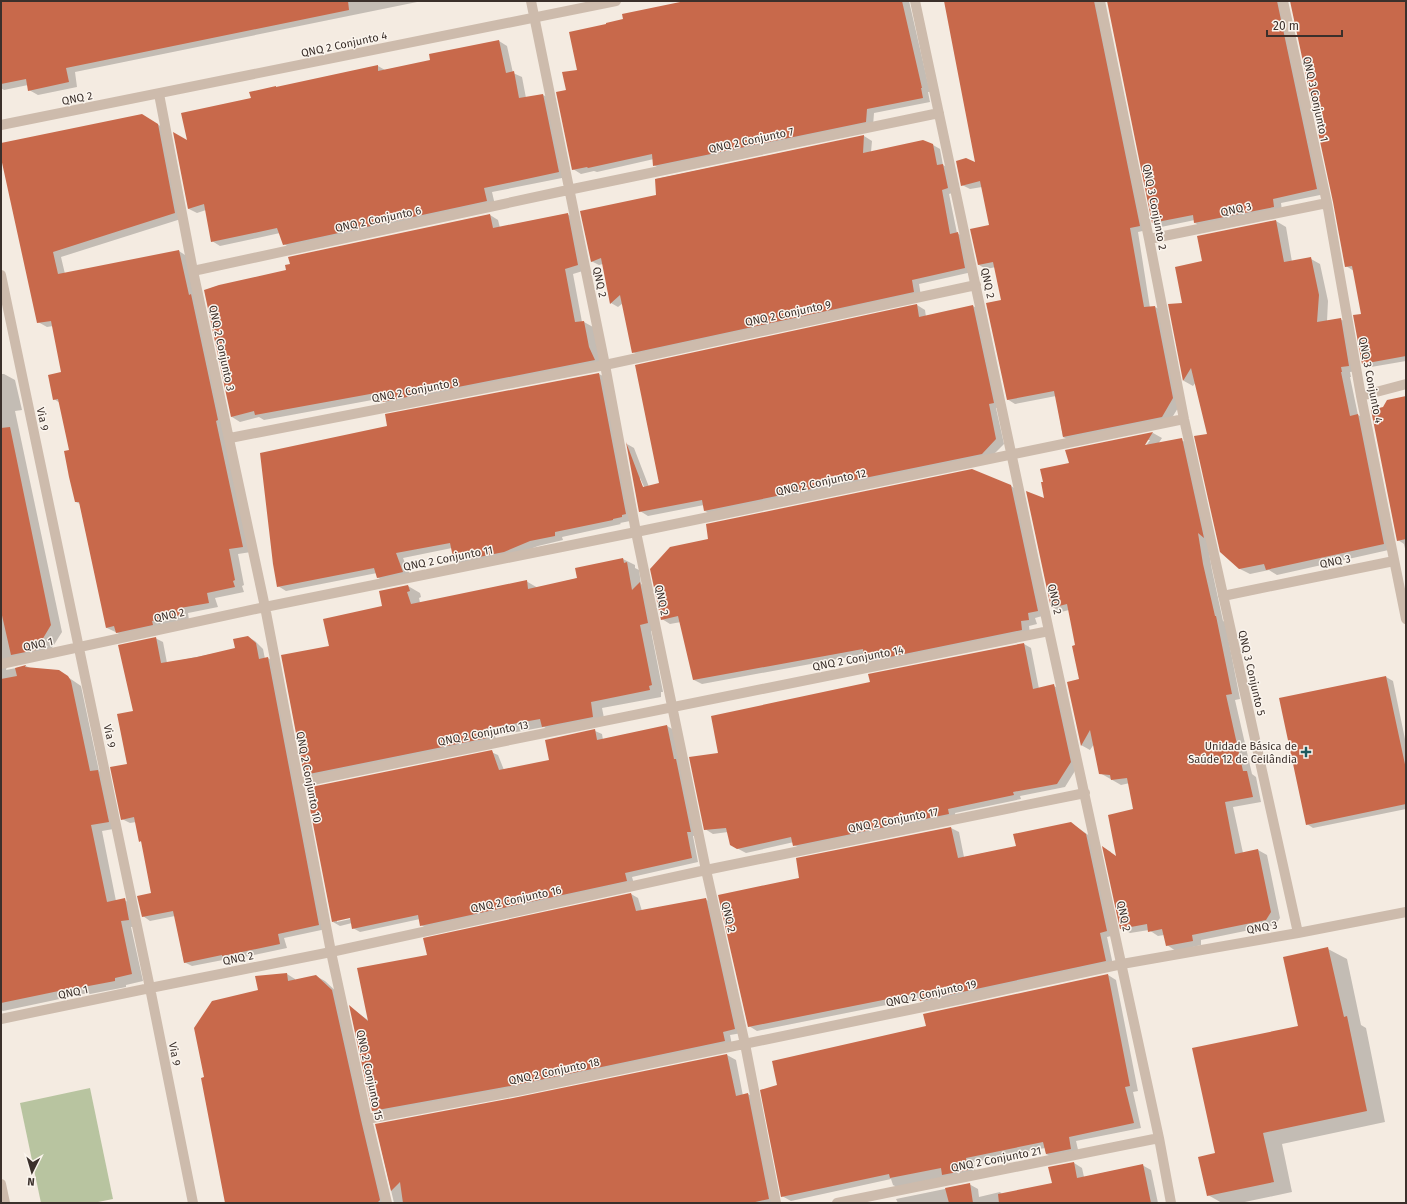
<svg xmlns="http://www.w3.org/2000/svg" width="1407" height="1204" font-family="'Fira Sans',sans-serif">
  <style>
    .green { fill: #b8c4a0 }
    .shadow { fill: #0003; fill-rule: evenodd }
    .building { fill: #c8694b }
    .lines { fill: none; stroke-linecap: round; stroke-linejoin: round }
    .minor { stroke: #cdbbac; stroke-width: 10 }
    .poi-dot { fill: #1f5a5e; stroke: #fbf5ee; stroke-width: 1.5 }
    .labels { text-anchor: middle; stroke-width: 3; stroke-linejoin: round; paint-order: stroke }
    .street-label { font-size: 11px; fill: #3b302b; stroke: #fbf5ee }
    .poi-label { font-size: 11px; fill: #3b302b; stroke: #fbf5ee; text-anchor: end }
  </style>
  <rect width="100%" height="100%" fill="#f4ebe1"/>
  <path class="green" d="M90,1088l23,111 -20,4h-52l-21,-100z"/>
  <path class="shadow" d="M1,1h421l-347,71 2,15 -39,8 -9,-5 -1,-5 -24,5 -3,-2z
    M689,1h220l21,91h-2l2,10 -56,11 -1,13 -211,44 -8,-5v-6l-57,13 -3,-1 -13,3 -8,-5 -6,-78 11,-21 29,-45z
    M945,1h158l44,229 -9,2 12,76 5,-1 8,4 18,92 -11,18 -99,20 -8,-4 -7,-41 -41,8 -8,-5 -4,-99 -7,-33 -10,2 -7,-4 11,-39 -8,-39 -12,2 -8,-4 14,-21z
    M1108,1h178l39,193 -44,9 1,8 -79,16 -8,-4v-3l-34,7 -8,-4z
    M1291,1h115v360l-35,6 -8,-4 -1,-49 -8,-43 -8,-5 -12,-64z
    M499,41l8,5 6,27 9,4 4,21 17,-3 8,4 16,78 -75,15 3,13 -203,44 -8,-5 -4,-11 -60,13 -8,-5 -6,-31 -9,3 -8,-4 -1,-67 64,-43 25,-11 101,-22 7,4 46,-9z
    M142,115l25,15 17,88 -123,39 4,17 114,-23 9,6 63,295 -13,2 6,31 -2,1 2,6 -29,6 3,9 -30,6 1,7 -63,17 -19,-9 -27,-124 -4,-2 -6,-51 -10,-48 -6,-4 8,-26 -9,-47 -6,1 -9,-5 -36,-165z
    M864,136l8,5 -1,11 62,-7 7,4 3,16 7,4 5,23 -6,2 8,39 8,5 7,34 -53,12 2,12 -280,60 -8,-4 -10,-49 -5,4 -7,-4 -8,-39 -4,1 -8,-4 67,-66 -2,-16z
    M567,214l9,5 10,51 -13,4 9,48h2l9,5 10,38 -211,41 -9,-5v-3l-119,22 -5,-3 -19,5 -8,-5 55,-146 203,-56 8,5 2,8z
    M1276,221l10,6 6,35 19,-3 9,5 8,37 -1,20 13,-2 10,5 8,47 -8,1 1,5h-1l8,38 10,5 25,129 -116,26 -8,-5 -19,4 -10,-5 -44,-187 -3,4 -9,-5 -14,-76 13,-1 20,-42 -5,-25z
    M917,305l8,5 1,7 47,-11 8,5 20,96 -5,1 8,36 -14,14 -277,57 -8,-4 -1,-6 -56,11 -8,-5 -13,-67 7,4 15,39 11,-4zM640,478l6,13 -6,-8z
    M1,374h3l11,6 7,30 -7,1 47,221 -15,24 -40,10 -1,4 20,-4 4,2 29,3 22,15 18,85 10,6 10,51 -17,3 14,70 8,-1 12,6 4,20 -9,1 12,54 -17,4v2l-36,7 -2,-1 -85,18 -2,-1z
    M599,374l8,4 23,143 -10,2 1,1 -59,13 1,3 -25,6 -26,10 -49,10 -8,-4 -3,-14 -49,10 8,19 -26,5 -8,-5v-4l-91,18 -8,-5 110,-159 -2,-12z
    M1406,397v156l-2,-9 -6,-4 -15,-132z
    M1153,433l9,5 -4,6 23,-4 10,5 21,125 11,51 2,1 15,77 -5,1 17,74 4,3 5,25 -28,5 10,46 15,-3 9,5 13,63 -5,7 -74,15v5l-25,6 -9,-6 -3,-10 -6,1 -9,-6 -19,3 -9,-5 -17,-80 7,4v2l9,6 15,-50 -5,-27 -9,2 -21,-12 -6,-29 -4,6 -9,-5 -1,-65 -4,-34 -7,-36 -8,2 -9,-5 -6,-107 24,-36 -3,-13zM1147,440h3l-7,10 -1,-1z
    M1011,486l8,5 27,124 -11,3 2,6 -8,2 1,8 -156,32 -8,-5 -1,-7 -163,30 -8,-4 -13,-58 -11,2 -8,-5z
    M623,559l12,6v3l4,2 2,14 10,6 9,39 -9,2 12,61h-2v5l-59,11 3,15 -50,10 -11,-6 -49,9 3,9 -181,36 -12,-6 25,-128 53,-40 25,-21 12,7 1,4 -2,1 1,5 106,-22 12,7 40,-10z
    M248,637l7,4 8,8 2,10 3,-1 7,5 51,266 -42,9 3,10 -57,12 -2,-1 -36,7 -8,-4 -9,-46 -25,5 -7,-5 9,-22 -10,-52 -2,-1 -4,-19 -6,1 -8,-4 12,-107 21,-74 8,4 4,21 69,-14z
    M1024,644l7,4 8,41 15,-3 7,4 17,76 -13,21 -45,9 1,3 -66,14 1,5 -154,31 -8,-4v-3l-48,11 -15,-8 -3,-13 -15,2 -8,-5 14,-75 152,-71z
    M1386,677l7,4 13,63v65l-93,19 -6,-4z
    M667,726l7,4 24,105 -5,1 5,26 -66,15 2,7 -206,45 -7,-4 -1,-6 -60,13 -7,-4 -1,-5 -12,3 -7,-4 158,-170 7,3 6,15 46,-9 45,-30 7,3 1,6zM355,916v2l-18,4v-2z
    M1071,823l23,16 21,96 -8,2 6,28 -184,40 -8,-5v-2l-164,33 -8,-5 51,-147 -3,-20 154,-31 8,4 5,25 53,-10z
    M631,894l7,4 4,13 63,-12 7,4 30,130 -12,2 2,10 -352,70 -7,-4 -23,-104 19,14 59,-65z
    M1328,949l19,10 14,66 5,3 19,94 -103,22 10,48 -52,11h-18l-14,-8 9,-41 82,-127z
    M287,974l8,5v2l21,-5 9,5 16,15 46,207h-161l-21,-125 54,-87z
    M1108,975l8,5 22,111 -5,1 8,36 -65,13 3,13 -24,4 -9,-4 -1,-6 -71,14 2,12 -75,15 -8,-4 -2,-6 -100,22 -9,-5 -4,-110 149,-60z
    M727,1055l9,5 7,36 5,-2 8,5 20,104h-382l-18,-78 143,-27z
    M1074,1163l8,5 2,9 58,-12 9,5 7,33h-260l-2,-4 73,-15 9,5 1,8 21,-5 2,2 51,-10z"/>
  <path class="building" d="M1,1h347l1,9 -283,58 3,14 -41,9 -2,-12 -25,5z
    M685,1h217l20,87h-1l2,10 -56,11 -1,13 -213,44 -1,-12 -64,14 -1,-1 -15,3 -16,-78 10,-2 -4,-18 15,-2 -8,-38 37,-8v-1l17,-4 -1,-5z
    M944,1h150l46,225 -10,2 14,79 11,-1 18,92 -11,19 -99,20 -9,-46 -47,9 -21,-97 15,-3 -8,-38 -15,3 -8,-36 19,-4 -9,-44 -19,5 -5,-25 10,-3 9,4z
    M1107,1h170l40,188 -44,10 1,8 -80,16 -1,-8 -41,8z
    M1290,1h116v355l-44,8 -9,-49 8,-1 -9,-48 -7,1 -12,-65z
    M499,40l7,33 8,-2 5,27 24,-4 16,78 -75,16 3,13 -204,44 -6,-17 -66,14 -7,-38 -16,5 -15,-77 14,8 -6,-27 70,-15 -2,-6 27,-6v1l102,-22v6l52,-11 -1,-6z
    M142,114l16,10 17,89 -122,39 5,22 121,-24 10,45 2,-1 27,126 -2,1 27,126 -14,2 6,31 -2,1 2,6 -28,6 2,10 -29,5 1,7 -29,6 1,4 -37,8 -2,-7 -8,2 -27,-126h-4l-6,-25 -5,-26 5,-1 -11,-51 -5,1 -5,-25 13,-3 -10,-51 -14,2 -36,-165v-15z
    M864,135l-1,18 60,-13 10,4 4,21 6,-1 5,24 -6,2 8,44 8,-2 7,36 -53,12 2,12 -282,61 -12,-58 -10,9 -9,-46 -10,4 -11,-51 76,-16 -1,-16z
    M568,213l10,52 -13,4 10,53 9,-1 5,26 6,13 -213,42 -1,-10 -126,23 -1,-4 -23,6 -27,-127 15,-5 67,-15 -1,-5 5,-1 -2,-7 202,-43 3,14z
    M1276,220l8,42 27,-5 8,38 -2,27 24,-4 8,48 -8,1 1,5h-1l9,44 8,-2 26,130 -118,26 -2,-6 -25,5 -19,-17 -26,-116 13,-2 -16,-66 -8,13 -15,-77 14,-1 -7,-36 27,-6 -5,-25z
    M917,304l2,13 54,-12 21,98 -5,1 7,35 -14,15 -278,57 -2,-11 -63,12 -13,-70 17,45 16,-4 -24,-118z
    M599,373l27,141 -4,1v2l-9,2v1l-58,12v4l-25,5 -26,11 -50,10 -4,-19 -54,10 7,19 -26,6 -3,-10 -97,19 -4,-23 -13,-111 127,-27 -2,-12z
    M1406,396v143l-9,2 -26,-131 12,-3 4,-7z
    M10,427l41,198 -15,25 -25,5 -10,-44v-183z
    M1153,432l-8,13 37,-7 22,100 -6,-5 5,31 12,52h1l16,78 -6,1 17,76h4l6,26 -28,5 10,52 23,-5 13,63 -5,8 -74,15 1,6 -27,5 -4,-17 -14,3 -1,-8 -27,5 -18,-83 14,10 -8,-41 25,-6 -6,-31 -16,2 -1,-5 -11,-1 -9,-44 -9,16 -14,-64 12,-3 -7,-33 3,-1 -8,-41 -16,4 -25,-117 18,7 -3,-16h2l-3,-13 29,-6 -4,-13z
    M972,469l39,16 27,126 -10,2 1,7 -8,1 1,9 -157,32 -2,-13 -170,31 -15,-64 -17,4 -11,-51 20,-22 38,-8 -2,-15z
    M623,558l1,5 3,-1 5,28 8,-8 8,41 -8,2 12,60 -3,1 1,4 -59,12 2,15 -51,10 -2,-8 -56,10 3,9 -183,37 -23,-120 48,-9 -6,-27 59,-13 -3,-15 29,-6 2,6 -3,1 4,12 116,-24 1,9 49,-11 -2,-10z
    M248,636l8,7 3,16 9,-2 51,268 -41,9 2,10 -58,12v-1l-38,8 -11,-52 -31,6 -5,-21 14,-3 -10,-52 -2,1 -5,-25 -13,3 -11,-53 17,-3 -10,-50 16,-3 -15,-66 38,-8 5,26 36,-6 38,-9 -2,-9z
    M1024,643l9,46 21,-5 17,78 -14,22 -44,8 1,3 -66,14 1,5 -156,32 -2,-9 -54,12 -7,-4 -4,-17 -22,2 -15,-73 29,-4 -7,-37 159,-34 -2,-8z
    M26,665l-1,2 34,3 9,6 3,5 19,90 8,-1 11,52 -18,3 16,77 18,-4 4,22 -8,1 11,53 -17,4v3l-37,7v-1l-77,16v-324l16,-3 -2,-8z
    M1386,676l20,93v35l-100,21 -27,-127z
    M667,725l7,34h2l15,73h-4l5,26 -67,15 2,8 -207,45 -2,-11 -66,14 -2,-11 -18,4 -26,-134 186,-38 7,20 50,-10 -4,-20 50,-11 2,11z
    M1071,822l15,12 21,97 -7,2 6,28 -186,40 -2,-8 -170,34 -30,-132 81,-17 -3,-20 155,-31 7,31 58,-12 -3,-12z
    M631,893l5,18 70,-13 29,131 -12,3 2,9 -209,44 -144,26 -23,-106 19,16 -11,-53 70,-13 -4,-17z
    M1328,947l16,70 3,-1 20,95 -104,22 11,49 -67,14 -9,-39 17,-4 -23,-105 106,-22 -15,-69z
    M287,973l1,8 28,-6 16,15 29,130 19,80 -3,3h-152l-24,-125 3,-1 -10,-49 18,-27 46,-11 -3,-14z
    M1108,974l22,112 -5,1 9,36 -65,14 2,12 -25,5 -3,-12 -77,16 2,12 -26,5 -1,-7 -51,10 -1,-4 -108,23 -21,-107 17,-5 -5,-24 154,-35 -3,-12z
    M727,1054l9,42 12,-3 21,106 -18,4h-348l-3,-21 -9,9 -16,-67 143,-27z
    M1074,1162l3,16 66,-14 8,39h-152l-1,-9 54,-11 -4,-16z
    M970,1183l3,20h-24l-4,-15z"/>
  <g class="lines">
    <path class="minor" d="M531,1l74,364 31,167 70,338 39,174 31,159
      M915,1l134,630 110,507 12,65
      M1100,1l49,238 35,180 114,514
      M1283,1l44,202 34,193 45,223
      M159,94l34,177 72,336 66,345 36,167 20,84
      M1,125l615,-124
      M1149,239l178,-36
      M193,271l375,-81 371,-77
      M1,275l149,713 43,215
      M1361,396l45,-12
      M230,438l375,-73 371,-80
      M1223,596l171,-35
      M1,664l264,-57 371,-75 548,-113
      M298,783l751,-152
      M1,1019l149,-31 181,-36 375,-82 379,-77
      M367,1119l150,-28 445,-92 160,-35 176,-31 108,-21
      M1,1184l4,19
      M837,1203l322,-65"/>
  </g>
  <path class="poi-dot" d="M1304 746h4v4h4v4h-4v4h-4v-4h-4v-4h4z"/>
  <g class="labels">
    <g class="street-label">
      <text transform="translate(344 44) rotate(-12)" y="4">QNQ 2 Conjunto 4</text>
      <text transform="translate(77 98) rotate(-11)" y="4">QNQ 2</text>
      <text transform="translate(1316 99) rotate(78)" y="4">QNQ 3 Conjunto 1</text>
      <text transform="translate(751 140) rotate(-12)" y="4">QNQ 2 Conjunto 7</text>
      <text transform="translate(1155 207) rotate(79)" y="4">QNQ 3 Conjunto 2</text>
      <text transform="translate(1236 209) rotate(-12)" y="4">QNQ 3</text>
      <text transform="translate(378 219) rotate(-12)" y="4">QNQ 2 Conjunto 6</text>
      <text transform="translate(600 282) rotate(78)" y="4">QNQ 2</text>
      <text transform="translate(988 283) rotate(78)" y="4">QNQ 2</text>
      <text transform="translate(788 313) rotate(-12)" y="4">QNQ 2 Conjunto 9</text>
      <text transform="translate(222 348) rotate(78)" y="4">QNQ 2 Conjunto 3</text>
      <text transform="translate(1371 380) rotate(79)" y="4">QNQ 3 Conjunto 4</text>
      <text transform="translate(415 390) rotate(-11)" y="4">QNQ 2 Conjunto 8</text>
      <text transform="translate(43 419) rotate(78)" y="4">Via 9</text>
      <text transform="translate(821 482) rotate(-12)" y="4">QNQ 2 Conjunto 12</text>
      <text transform="translate(448 558) rotate(-11)" y="4">QNQ 2 Conjunto 11</text>
      <text transform="translate(1335 561) rotate(-11)" y="4">QNQ 3</text>
      <text transform="translate(1055 599) rotate(78)" y="4">QNQ 2</text>
      <text transform="translate(662 600) rotate(78)" y="4">QNQ 2</text>
      <text transform="translate(169 615) rotate(-12)" y="4">QNQ 2</text>
      <text transform="translate(38 644) rotate(-12)" y="4">QNQ 1</text>
      <text transform="translate(858 658) rotate(-11)" y="4">QNQ 2 Conjunto 14</text>
      <text transform="translate(1252 673) rotate(77)" y="4">QNQ 3 Conjunto 5</text>
      <text transform="translate(483 733) rotate(-11)" y="4">QNQ 2 Conjunto 13</text>
      <text transform="translate(110 736) rotate(78)" y="4">Via 9</text>
      <text transform="translate(309 777) rotate(79)" y="4">QNQ 2 Conjunto 10</text>
      <text transform="translate(893 820) rotate(-11)" y="4">QNQ 2 Conjunto 17</text>
      <text transform="translate(516 899) rotate(-12)" y="4">QNQ 2 Conjunto 16</text>
      <text transform="translate(1124 916) rotate(78)" y="4">QNQ 2</text>
      <text transform="translate(729 917) rotate(77)" y="4">QNQ 2</text>
      <text transform="translate(1262 927) rotate(-10)" y="4">QNQ 3</text>
      <text transform="translate(238 958) rotate(-11)" y="4">QNQ 2</text>
      <text transform="translate(73 992) rotate(-12)" y="4">QNQ 1</text>
      <text transform="translate(931 993) rotate(-12)" y="4">QNQ 2 Conjunto 19</text>
      <text transform="translate(175 1054) rotate(79)" y="4">Via 9</text>
      <text transform="translate(554 1071) rotate(-12)" y="4">QNQ 2 Conjunto 18</text>
      <text transform="translate(370 1075) rotate(78)" y="4">QNQ 2 Conjunto 15</text>
      <text transform="translate(996 1159) rotate(-11)" y="4">QNQ 2 Conjunto 21</text>
    </g>
    <g class="poi-label">
      <text x="1297" y="750">Unidade Básica de<tspan x="1297" dy="13">Saúde 12 de Ceilândia</tspan></text>
    </g>
  </g>
  <rect width="1407" height="1204" fill="none" stroke="#3b302b" stroke-width="4"/>
  <g transform="translate(32 1172) rotate(185)" stroke="#fbf5ee" stroke-width="3" paint-order="stroke">
  <path d="M0-3L7 15L0 10L-7 15Z" fill="#3b302b"/>
  <text y="-6" font-size="11" font-weight="bold" text-anchor="middle" fill="#3b302b">N</text>
  </g>
  <path d="M1267 30v6h75v-6" fill="none" stroke="#3b302b" stroke-width="2"/>
  <text x="1273" y="30" font-size="12" fill="#3b302b" stroke="#fbf5ee" stroke-width="3" paint-order="stroke">20 m</text>
</svg>
